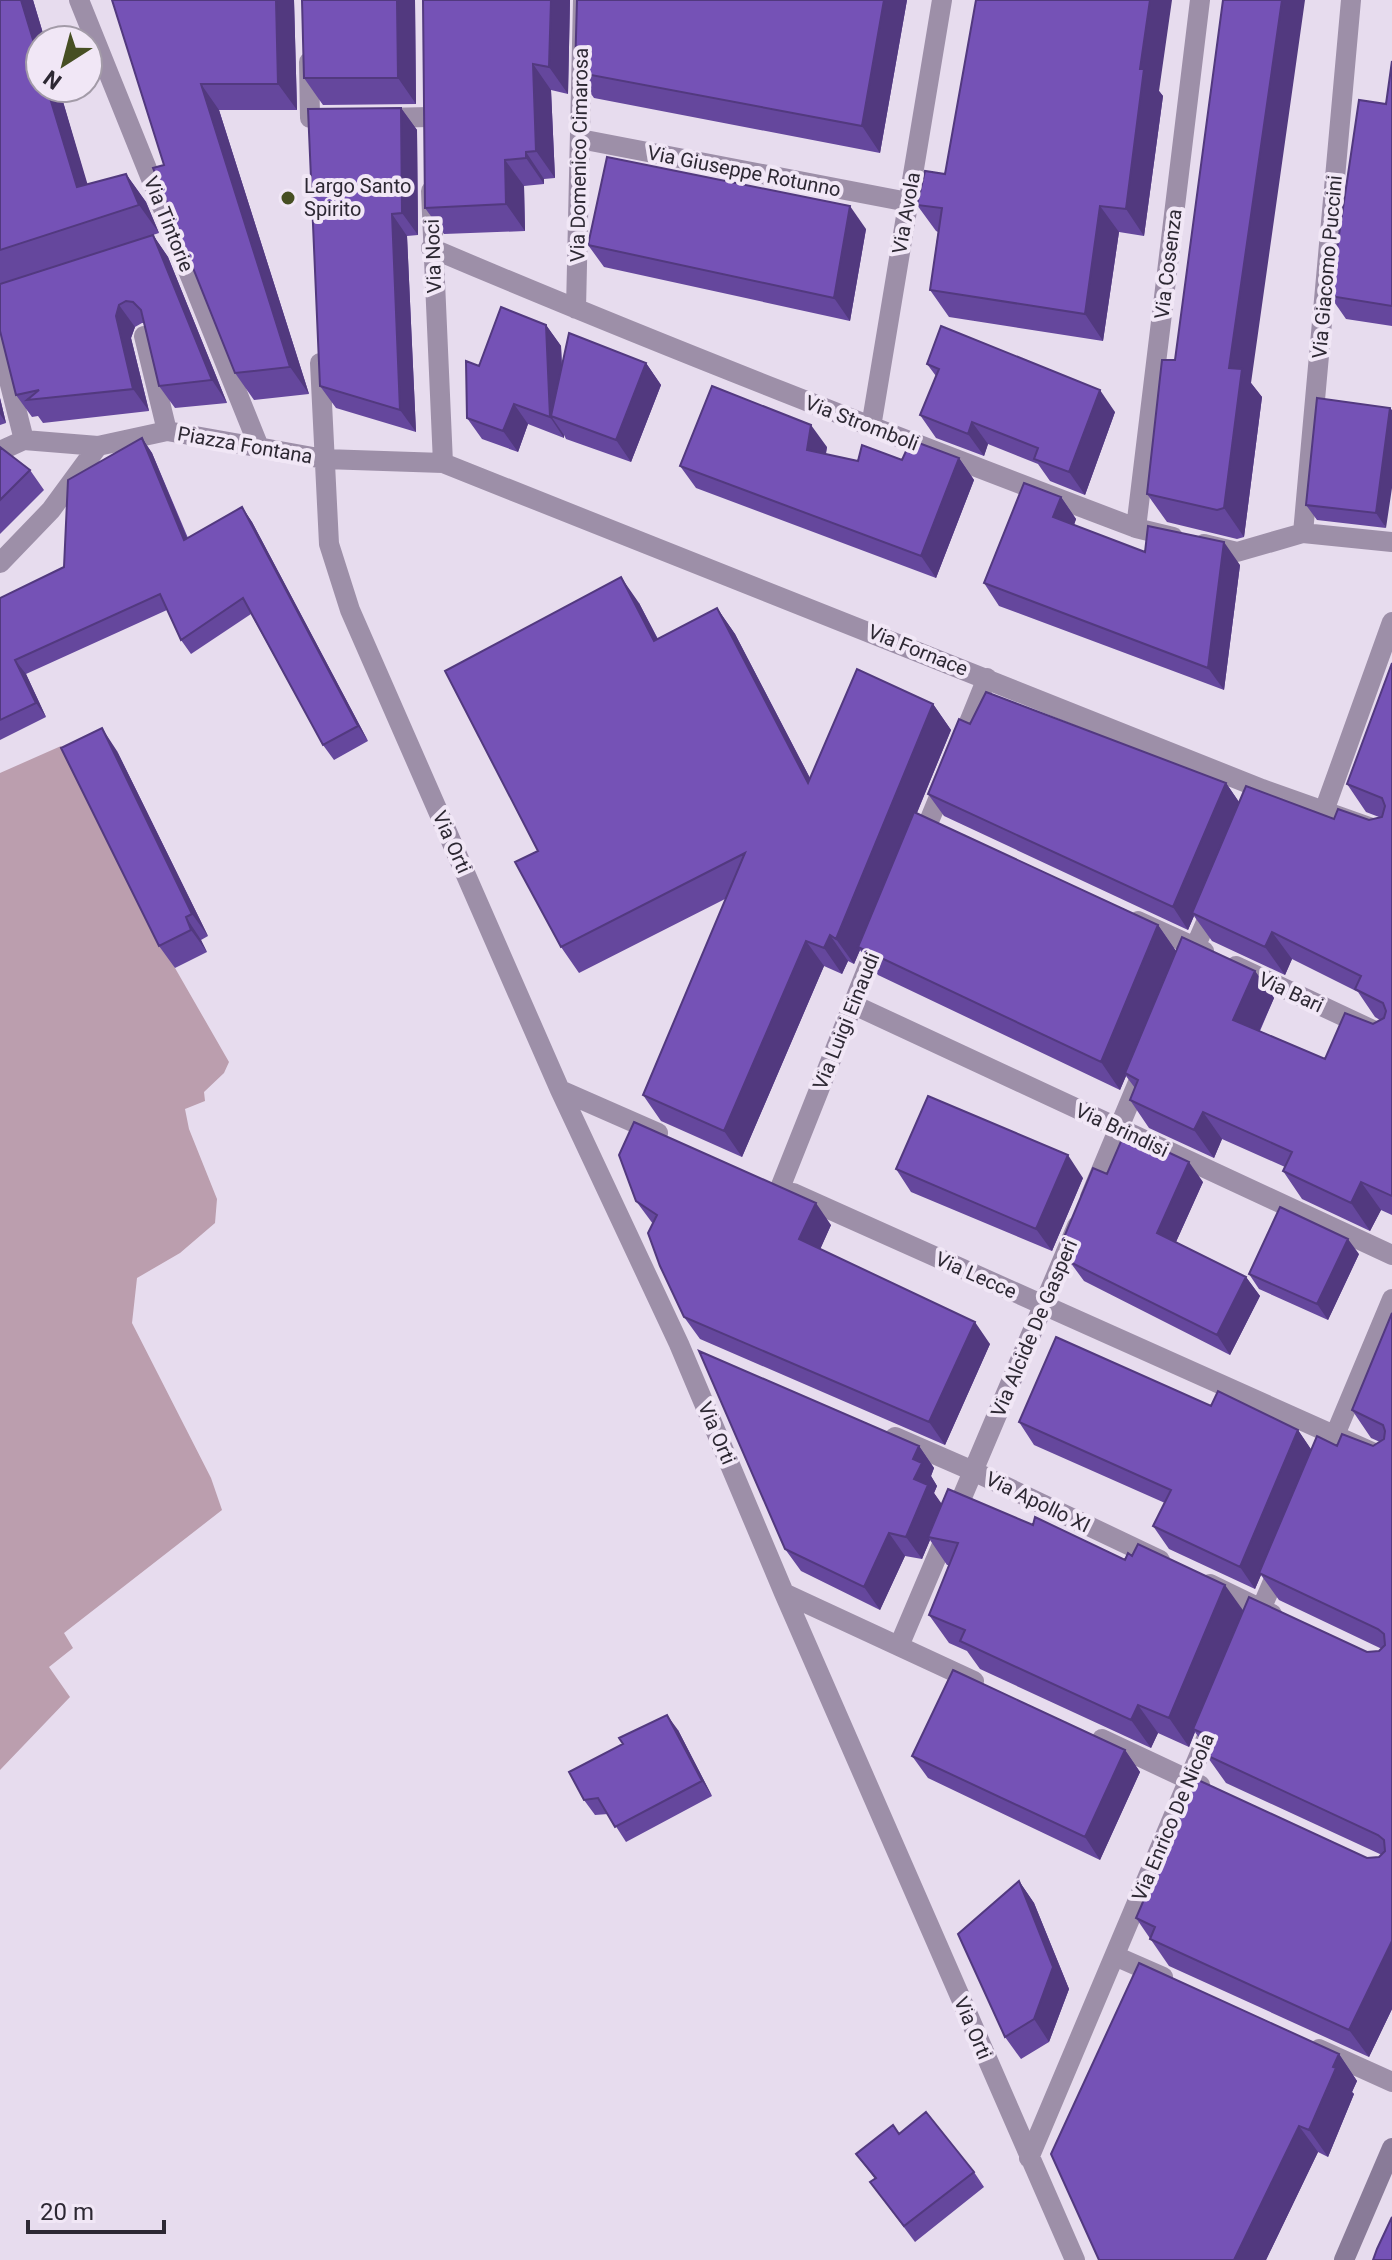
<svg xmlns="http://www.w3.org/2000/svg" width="1392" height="2260" font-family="Roboto,sans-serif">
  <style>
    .green { fill: #bb9eae }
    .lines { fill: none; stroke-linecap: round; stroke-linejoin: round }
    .street { stroke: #9d8fa8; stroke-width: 20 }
    .secondary { stroke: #897b98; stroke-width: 20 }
    .wall { fill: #65479d }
    .shaded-wall { fill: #52397f }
    .building { fill: #7552b6; stroke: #52397f; stroke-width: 2 }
    .poi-dot { fill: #474f23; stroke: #f1e7f6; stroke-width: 3 }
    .labels { text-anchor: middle; stroke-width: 8; stroke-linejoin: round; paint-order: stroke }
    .street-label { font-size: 20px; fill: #2d2833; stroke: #f1e7f6 }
    .poi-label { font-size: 20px; fill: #2d2833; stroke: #f1e7f6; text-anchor: start }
  </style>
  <rect width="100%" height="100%" fill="#e7dcee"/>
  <path class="green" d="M61,746l16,24 98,198 54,94 -5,11 -20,19 1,9 -20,8 4,20 28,70 -2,24 -35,30 -43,25 -5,45 79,155 11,32 -158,123 9,15 -24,19 21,30 -70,73v-997z"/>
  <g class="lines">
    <path class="street" d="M79,0l180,447
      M309,62l1,56
      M382,118l48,-1
      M580,139l328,63
      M431,191l12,272
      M431,248c233,99 468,190 705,280l37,9
      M576,309l7,-309
      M144,336l23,95
      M0,345l24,95
      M320,363l9,181 21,66 210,480 119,254 105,249 291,667
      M871,427l71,-427
      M0,451l24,-11 74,6 69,-15 157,28 119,4 819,326 130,46
      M1136,528l64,-528
      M1303,533l48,-533
      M1204,544l33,8 66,-19 89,9
      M0,563l51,-53 47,-64
      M959,747l28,-69
      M1324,811l68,-189
      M920,843l26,-63
      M1138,921l66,30
      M1236,966l156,73
      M1186,968l27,-62
      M852,1004l540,251
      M560,1090l98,43
      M780,1188l99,-249
      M793,1193l599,268
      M1090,1197l51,-122
      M895,1437l78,34 187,89
      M1322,1466l70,-167
      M1210,1584l62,30
      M784,1593l190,88
      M1253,1628l27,-63
      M899,1646l178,-420
      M1102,1739l98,46
      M1115,1956l48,21
      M1319,2049l73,33
      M1029,2158l185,-438"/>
    <path class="secondary" d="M1344,2260l48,-112"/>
  </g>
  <path class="wall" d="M0,0h33l12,40h-5v48h19l28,97 39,-11 20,28 13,31 -6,2 15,22 59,146 -52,5 -16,-22 -15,-63h-2l-7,4 -4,11 18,73 -106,12 -5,-7 -6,1 -16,-22 -16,-64z
    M112,0h182l3,110h-78l90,284 -55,6 -19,-27 -71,-208z
    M415,0l1,104 -93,1 -19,-27z
    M423,0h147l-2,94 -17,-4 4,88 -11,1v5l-20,2 1,45 -81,3 -19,-26z
    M907,0l-27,153 -286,-55 -19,-26z
    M1392,61v265l-46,-7 -16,-23 56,-192z
    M1159,91l4,5 -19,140 -25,-4 -16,109 -154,-24 -19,-27 8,-58 -2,-1 -19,-26 28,-31z
    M401,108l16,22 1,105 -11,1 9,196 -80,-24 -16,-22z
    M866,229l-16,92 -246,-54 -16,-22z
    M546,325l15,21 1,20 84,-3 15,22 -30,77 -65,-23 -2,-4v3l-36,-14 -10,28 -36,-13 -15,-21 12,-52z
    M927,364l188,48 -30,83 -35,-14 -12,-17 -50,-20 -4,12 -48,-18 -16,-23 16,-39z
    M1251,383l11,14 -18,140 -7,2 -70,-17 -20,-28z
    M0,398l6,25 -6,2z
    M1317,398l69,130 -69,-8 -11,-15z
    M142,438l10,15 36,85 54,-31 10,15 116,219 -34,19 -11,-15 -72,-131 -60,40 -10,-14 -14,-30 -141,64 20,43 -46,23v-142l64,-31z
    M0,447l30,23 14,20 -44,44z
    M827,447l-1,7 32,7 44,-1 57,-2 15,22 -38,98 -240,-90 -16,-22z
    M1061,497l15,22 -2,6 71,27 95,13 -16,125 -225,-84 -15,-23z
    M639,603l19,36 59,-31 18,26 75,144 123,-74 18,26 -34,83 241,112 18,26 79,20 19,27 -14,33 65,28 55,-39 -5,-3 -17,-25 -66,-33 -7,16 -73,-34 -18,-25 -6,14 -244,-114 -16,-22 42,-70 256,59 13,19 95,17 35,1 10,-3 -13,-5 -19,-28 45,-121v552l-11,-5 -11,21 -68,-32 -19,-28 2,-4 -63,-28 -8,19 -65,-30 -19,-28 5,-12 -9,-12 -6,14 -242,-115 -18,-25 -6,14 -6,-3 -6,13 -18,-8 -82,191 -81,-36 -18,-26 84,-197 -148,75 -18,-26 -23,-96z
    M117,751l91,185 -7,4 6,12 -32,16 -16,-22z
    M896,1169l187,9 -31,73 -141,-59z
    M1107,1174l96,8 -27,60 70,35 14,19 -30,59 -146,-74 -14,-19 2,-6 -10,-14z
    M636,1201l195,24 -11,24 170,95 -45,101 -245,-106 -16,-22 -31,-93z
    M1359,1254l-31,66 -69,-31 -10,-15z
    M1392,1313v696l-23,48 -200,-91 -33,-48 231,-60 12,-1 3,-2 -156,-72 -20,-28 2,-4 -13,-19 -6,15 -31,-14 -7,15 -171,-79 -13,-18 -18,-8 -20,-28 20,-50h-2l-17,-25 -8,19 -17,-3 -25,54 -79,-39 -16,-22 134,-103 15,22 -3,8 6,10 -3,7 7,11 92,21 92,35 118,51 124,41 12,-1 3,-2 -103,-49 -18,-25 -6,14 -86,-40 -16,-23 12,-23 -131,-58 -15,-23 192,-16 87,24 13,20 26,-4h36l7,-4 -9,-4 -19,-28z
    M678,1730l34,66 -86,46 -18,-28 -13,1 -11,-15z
    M1125,1750l15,22 -40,88 -172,-82 -16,-22z
    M1019,1881l15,22 35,86 -20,53 -28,17 -16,-22z
    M1339,2054l18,27 -5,11 2,2 -26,63 -10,-5 -52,108h-167z
    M899,2134l75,38 10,15 -69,55 -45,-60 5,-3 -19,-25z"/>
  <path class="shaded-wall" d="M21,0h12l12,40h-5v23z
    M276,0h18l3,110 -19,-26z
    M397,0h18l1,104 -18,-26z
    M551,0h19l-2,94 -19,-27z
    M884,0h23l-27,153 -18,-27z
    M1150,0h22l-13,91 4,5 -19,140 -18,-27 14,-140z
    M1282,0h23l-54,383 11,14 -18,140 -20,-29 5,-140z
    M533,64l18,26 4,88 -19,-27z
    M201,84l18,26 90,284 -19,-27z
    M47,88h12l38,128 -20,-29z
    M401,108l16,22 1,105 -16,-22z
    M526,152l18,27v5l-18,-26z
    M505,160l19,26 1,45 -19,-27z
    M126,174l20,28 13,31 -20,-28z
    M850,206l16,23 -16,92 -16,-23z
    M1100,206l19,26 -16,109 -18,-27z
    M392,214l15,22 9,196 -16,-22z
    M153,235l15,22 59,146 -15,-23z
    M119,305l16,22 -4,11 18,73 -16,-22 -17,-73z
    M546,325l15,21 3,75 -13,-5 13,19v3l-14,-21z
    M646,363l15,22 -30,77 -15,-22z
    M1100,390l15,22 -30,83 -16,-23z
    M0,398l6,25 -6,-9z
    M514,404l14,20 -10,28 -15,-21z
    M1390,408l2,2v78l-6,40 -10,-15z
    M972,422l16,22 -4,12 -16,-22z
    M811,425l16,22 -5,25 -15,-22z
    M142,438l10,15 42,102 -10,-15z
    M959,458l15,22 -38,98 -15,-22z
    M1061,497l15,22 -7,20 -16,-22z
    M242,507l10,15 116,219 -10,-15z
    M1224,542l16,23 -16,125 -16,-22z
    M621,577l18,26 33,64 -18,-26z
    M717,608l18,26 91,175 -18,-26z
    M15,660l11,14 20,43 -10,-14z
    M933,704l18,26 -90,218 -3,-1 2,3 -6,14 -18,-25z
    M102,728l15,23 91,185 -16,-22z
    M1226,783l15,22 -49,108 2,3 -6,14 -15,-23z
    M186,917l15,23 6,12 -16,-22z
    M1158,925l20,29 -53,119 1,3 -6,14 -19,-28z
    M1272,932l20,27 -7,16 -20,-28z
    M830,935l18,26 -6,13 -18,-26z
    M806,941l18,25 -82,191 -18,-26z
    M1255,971l19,27 -22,49 -19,-27z
    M1203,1112l19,27 -8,19 -20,-28z
    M1068,1155l15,23 -31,73 -16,-22z
    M1189,1162l14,20 -32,71 -14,-20z
    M1361,1182l20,28 -11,21 -19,-28z
    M816,1203l15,22 -16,36 -16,-22z
    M1348,1239l11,15 -31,66 -11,-16z
    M1246,1277l14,19 -30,59 -13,-20z
    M975,1322l15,22 -45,101 -16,-23z
    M1298,1430l15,22 -54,121 2,2 -6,14 -15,-22z
    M919,1446l15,22 -3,8 6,10 -3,7 10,14 -16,30 2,3 -8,19 -16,-22 8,-58 -1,-20z
    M889,1533l16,23 -25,54 -16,-23z
    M1225,1585l20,28 -52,116 2,3 -6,15 -20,-29z
    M1138,1705l20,28 -7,15 -20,-28z
    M667,1715l11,15 34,66 -10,-15z
    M1125,1750l15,22 -40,88 -15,-23z
    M1019,1881l15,22 35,86 -20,53 -15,-23z
    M1392,1941v68l-23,48 -20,-27z
    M1339,2054l18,27 -5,11 2,2 -26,63 -19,-27 24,-63z
    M1299,2126l19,26 -52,108h-32z"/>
  <path class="building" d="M0,0h21l19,63v25h7l30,99 49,-13 13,31 -139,45z
    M112,0h164l2,84h-77l89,283 -55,6 -82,-205 11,-3z
    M302,0h95l1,78h-94z
    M423,0h128l-2,67 -16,-3 3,87 -10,1v6l-21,2 1,44 -81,4z
    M577,0h307l-22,126 -287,-54z
    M976,0h174l-10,69h4l-18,140 -26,-3 -15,108 -155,-24 12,-82 -25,-3 8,-34 20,3z
    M1223,0h59l-53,368 13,1 -18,139 -7,2 -70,-16 15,-134h13z
    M1392,61v245l-62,-10 29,-196 27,4z
    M401,108l1,105 -10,1 8,196 -80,-24 -12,-277z
    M607,157l243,49 -16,92 -246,-53z
    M153,235l59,145 -53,6 -18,-76 -8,-8 -7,-1 -7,4 -3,11 17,73 -106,11 12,-10 -23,5 -16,-64v-47z
    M501,307l45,18 4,92 -36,-13 -11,27 -36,-13 -1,-57 13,5z
    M941,326l159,64 -31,82 -35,-13 4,-11 -66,-26 -4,12 -48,-19 19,-46 -12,-5z
    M569,333l77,30 -30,77 -65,-24z
    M712,386l99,39 -4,25 51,11 4,-16 40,15 9,-20 48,18 -38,98 -241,-90z
    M1317,398l73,10 -14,105 -70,-8z
    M142,438l42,102 58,-33 116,219 -35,19 -80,-147 -62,42 -21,-46 -145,66 21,43 -36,17v-122l64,-31 4,-87z
    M0,447l30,23 -30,30z
    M1024,483l37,14 -8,20 92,35 3,-26 76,16 -16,126 -224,-85z
    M621,577l33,64 63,-33 91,175 49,-114 76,35 -97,235 -6,-4 -6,13 -18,-7 -82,190 -81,-36 102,-242 -184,94 -46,-85 23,-11 -93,-180z
    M1392,663v533l-31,-14 -10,21 -68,-32 9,-19 -89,-40 -9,18 -64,-30 8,-20 -13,-7 57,-136 73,34 -22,49 92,39 20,-46 28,11 11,-6 2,-7 -3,-8 -28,-14 6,-13 -89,-44 -7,15 -73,-34 54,-127 88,33 4,-10 31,11 13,-3 3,-11 -3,-8 -35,-14z
    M986,692l240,91 -53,124 -245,-113 31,-75 11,5z
    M102,728l90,186 -6,3 5,13 -32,16 -98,-198z
    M914,812l244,113 -57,137 -243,-115z
    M928,1096l140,59 -32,74 -140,-60z
    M634,1122l182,81 -17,36 176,83 -46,100 -245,-105 -24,-51 -12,-33 9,-18 -21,-14 -17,-46z
    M1125,1132l64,30 -32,71 89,44 -29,58 -147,-73 6,-14 -14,-6 31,-74 14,6z
    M1280,1207l68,32 -31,65 -68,-30z
    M1392,1313v628l-43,89 -199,-91 5,-12 -19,-9 60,-139 171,79 12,-1 6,-6 -1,-11 -6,-5 -172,-80 6,-14 -6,-3 1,-3 -14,-6 56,-132 118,55 12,-1 6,-6 -1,-11 -6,-5 -119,-56 58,-137 20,10 5,-12 31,12 11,-7 1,-8 -2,-6 -31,-15z
    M1056,1337l155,69 7,-15 80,39 -58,137 -87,-41 18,-36 -152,-68z
    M699,1351l220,95 -6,13 9,4 -8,16 14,6 -22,52 -17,-4 -25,54 -79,-38z
    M948,1489l85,36 2,-8 90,43 3,-7 4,3 6,-12 87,41 -56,133 -31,-13 -7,15 -171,-79 5,-11 -36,-15 29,-72 -30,-6z
    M953,1670l172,80 -40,87 -173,-81z
    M667,1715l35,66 -87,46 -17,-29 -14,2 -15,-28 54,-28 -4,-6z
    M1019,1881l34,86 -19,52 -29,18 -47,-103z
    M1139,1963l200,91 -6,13 3,1 -27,62 -10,-4 -65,134h-135l-48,-106z
    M926,2112l48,60 -70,54 -34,-44 6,-4 -20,-24 37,-29 6,9z
    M1392,2217v43h-19l4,-11z"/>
  <circle class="poi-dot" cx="288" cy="198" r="8"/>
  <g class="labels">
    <g class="street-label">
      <text transform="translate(579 155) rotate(-89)" y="7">Via Domenico Cimarosa</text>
      <text transform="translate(744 171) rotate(11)" y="7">Via Giuseppe Rotunno</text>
      <text transform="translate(906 213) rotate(-80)" y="7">Via Avola</text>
      <text transform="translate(169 224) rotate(68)" y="7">Via Tintorie</text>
      <text transform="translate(433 256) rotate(-92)" y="7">Via Noci</text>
      <text transform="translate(1168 264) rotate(-83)" y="7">Via Cosenza</text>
      <text transform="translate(1327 267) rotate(-85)" y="7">Via Giacomo Puccini</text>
      <text transform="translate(862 423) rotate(21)" y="7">Via Stromboli</text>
      <text transform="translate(245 445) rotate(10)" y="7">Piazza Fontana</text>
      <text transform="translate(918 650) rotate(22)" y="7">Via Fornace</text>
      <text transform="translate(452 842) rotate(66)" y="7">Via Orti</text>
      <text transform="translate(1291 992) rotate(25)" y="7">Via Bari</text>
      <text transform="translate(846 1021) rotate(-68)" y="7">Via Luigi Einaudi</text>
      <text transform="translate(1122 1130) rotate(25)" y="7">Via Brindisi</text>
      <text transform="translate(976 1275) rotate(24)" y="7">Via Lecce</text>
      <text transform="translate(1034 1328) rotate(-67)" y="7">Via Alcide De Gasperi</text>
      <text transform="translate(717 1433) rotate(67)" y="7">Via Orti</text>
      <text transform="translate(1038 1502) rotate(26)" y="7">Via Apollo XI</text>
      <text transform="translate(1173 1817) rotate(-67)" y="7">Via Enrico De Nicola</text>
      <text transform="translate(973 2028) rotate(67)" y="7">Via Orti</text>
    </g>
    <g class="poi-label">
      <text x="304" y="193">Largo Santo<tspan x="304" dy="23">Spirito</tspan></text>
    </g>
  </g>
  <g transform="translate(64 64) rotate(216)"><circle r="38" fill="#f1e7f6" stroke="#a39ba8" stroke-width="2"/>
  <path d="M0-6L14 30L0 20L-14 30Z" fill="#474f23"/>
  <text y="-12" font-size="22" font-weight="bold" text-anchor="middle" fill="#2d2833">N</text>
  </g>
  <path d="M28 2220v12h136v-12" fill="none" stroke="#2d2833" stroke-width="4"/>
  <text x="40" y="2220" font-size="24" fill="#2d2833" stroke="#f1e7f6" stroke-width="6" paint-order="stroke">20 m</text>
</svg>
